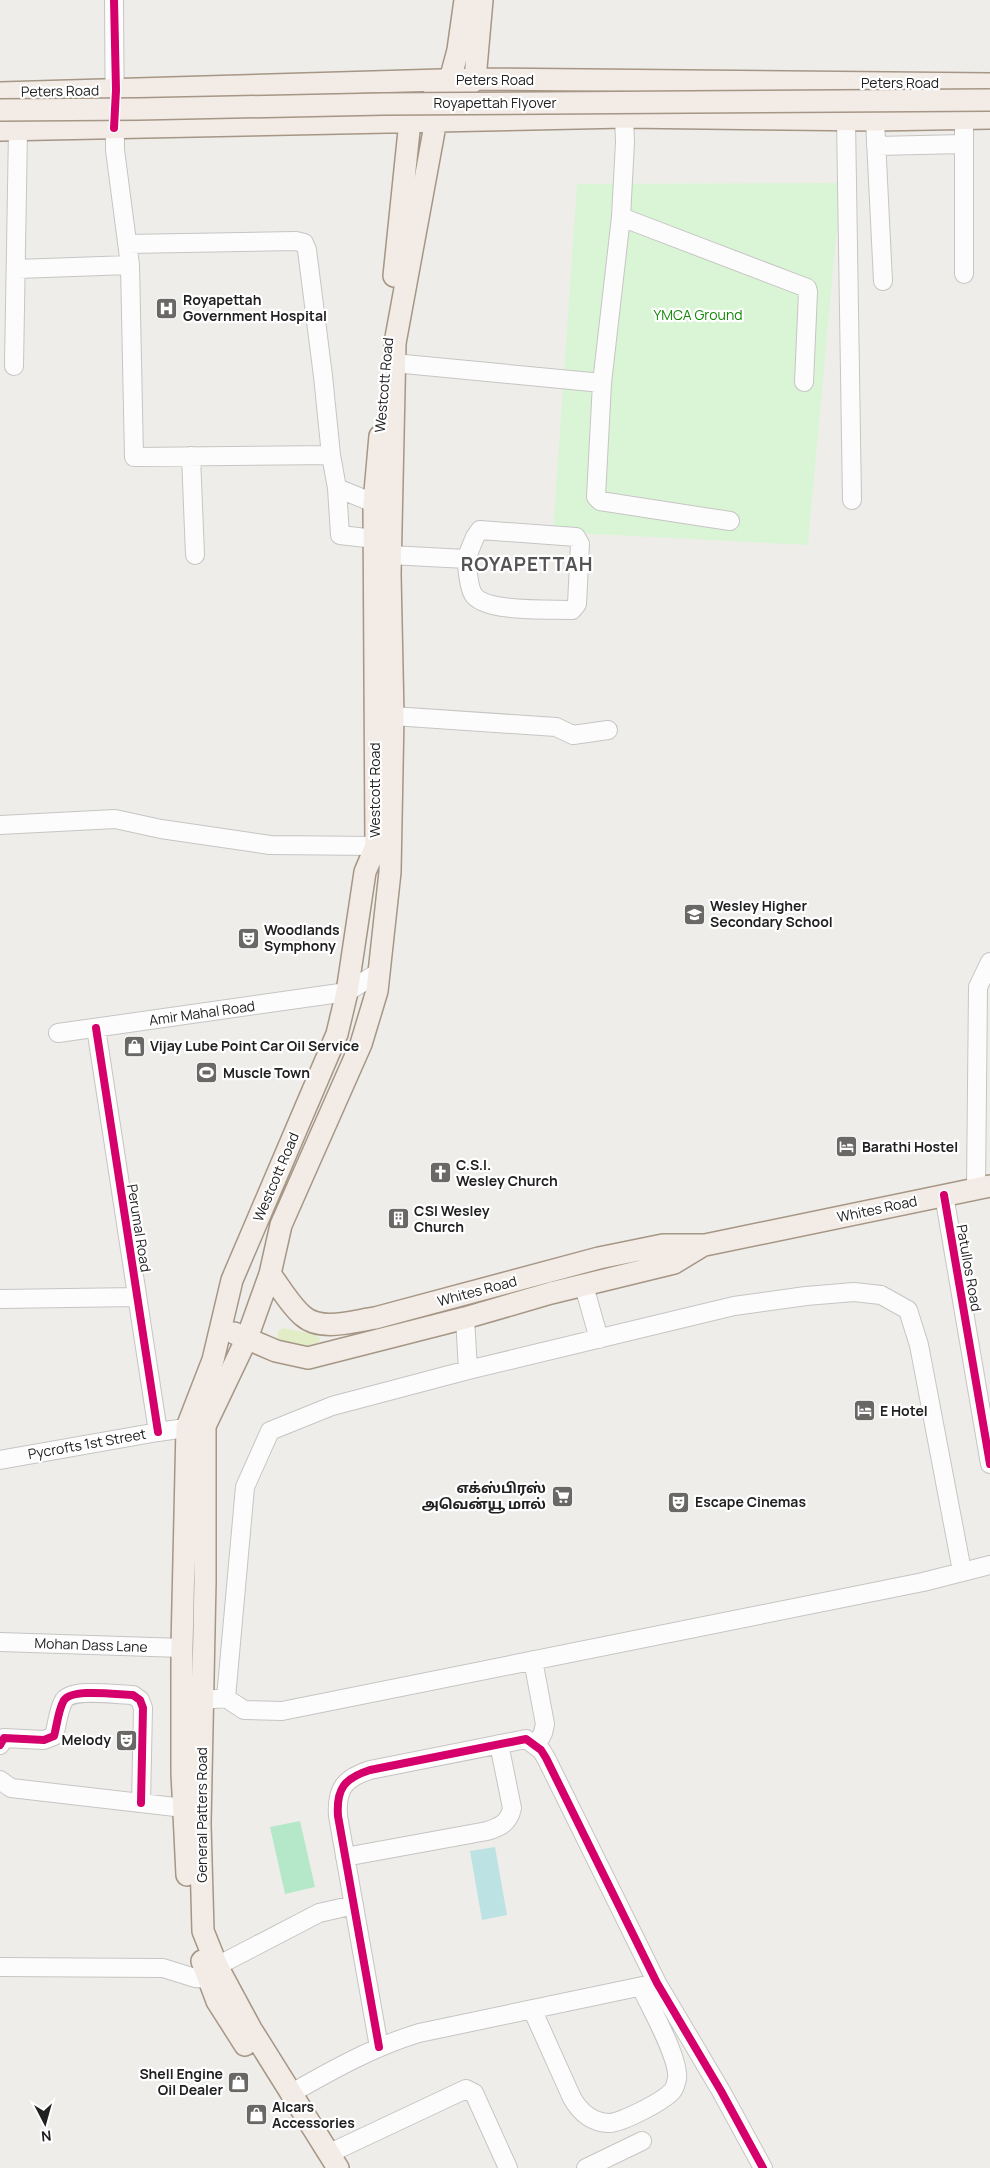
<svg xmlns="http://www.w3.org/2000/svg" width="990" height="2168" font-family="Manrope,'Noto Sans Tamil',sans-serif">
  <style>
    .grass { fill: #e2edc8 }
    .park { fill: #daf5d5 }
    .pitch { fill: #b4e8c9 }
    .water { fill: #bce2e4 }
    .lines { fill: none; stroke-linecap: round; stroke-linejoin: round }
    .minor-casing { stroke: #c6c5c4; stroke-width: 20 }
    .major-casing { stroke: #a69685; stroke-width: 24 }
    .minor { stroke: #fdfcfc; stroke-width: 18 }
    .major { stroke: #f2ebe6; stroke-width: 21 }
    .major-bridge-casing { stroke: #a69685; stroke-width: 24; stroke-linecap: butt }
    .major-bridge { stroke: #f2ebe6; stroke-width: 21 }
    .cycleway-casing { stroke: #fff; stroke-width: 11 }
    .cycleway { stroke: #d6006c; stroke-width: 8 }
    .labels { text-anchor: middle; stroke-width: 4.5; stroke-linejoin: round; paint-order: stroke }
    .street-label { font-size: 14px; fill: #212121; stroke: #fff }
    .poi-label { font-size: 14px; font-weight: bold; fill: #212121; stroke: #fff; text-anchor: start }
    .park-label { font-size: 14px; fill: #118806; stroke: #fff }
    .district-label { font-size: 19px; font-weight: bold; letter-spacing: 1px; fill: #545454; stroke: #fff }
  </style>
  <rect width="100%" height="100%" fill="#efedea"/>
  <path class="grass" d="M283,1328l31,6 6,4 -1,4 -33,11 -9,-10 1,-12z"/>
  <path class="park" d="M841,183l-33,362 -255,-13 24,-348z"/>
  <path class="pitch" d="M300,1821l15,66 -30,7 -15,-67z"/>
  <path class="water" d="M495,1847l12,68 -25,5 -12,-69z"/>
  <g class="lines">
    <defs>
      <path id="minor" d="M114,0l1,150 15,115 4,192 197,-2
        M624,117l1,25 -4,75 186,71 1,4 -4,90
        M964,119v155
        M846,120l6,380
        M875,120l8,161
        M876,146l88,-2
        M621,217l-19,166 -6,114 4,4 130,20
        M127,244l169,-3 8,2 3,7 16,126 8,79 6,33 37,15
        M17,269l113,-4
        M394,363l208,20
        M14,366l4,-236
        M191,456l4,99
        M337,488l3,47 35,4
        M390,555l76,4c2,10 2,27 7,35 11,19 78,15 99,16l5,-6 3,-60 -4,-7 -96,-7 -5,7 -9,22
        M393,716l163,11 17,8 35,-5
        M0,825l115,-6 46,10 109,16 106,1
        M96,1028l62,404
        M58,1033l289,-41 32,-20
        M976,1189l2,-202 12,-25
        M944,1195l46,269
        M584,1286l15,53
        M0,1299l137,-2
        M465,1318l3,52
        M0,1460l158,-28 41,-6
        M0,1642l182,6
        M533,1660l12,64 -2,9 -7,13
        M226,1698l19,-211 25,-56 62,-25 136,-36 266,-64 72,-10 48,-4 27,3 27,15 11,35 43,226
        M202,1700l24,-2 18,12 38,1 641,-129 67,-17
        M0,1745l4,-7 40,2 10,-4c3,-11 4,-24 9,-34 6,-15 56,-7 70,-7l7,5 3,8 -2,95
        M0,1780l11,8 173,20
        M345,1857l142,-26c13,-4 22,-8 25,-23l-13,-64
        M217,1966l102,-53 35,-8
        M0,1967l163,1 32,10 12,1
        M532,2009l40,89c8,14 19,24 36,25 12,1 58,-23 65,-33 2,-2 3,-8 4,-11 3,-20 -27,-72 -36,-92
        M379,2047l-41,-231c-2,-28 7,-38 32,-46l156,-31 15,11 5,8 111,225 64,108 42,77
        M290,2094c42,-24 83,-47 129,-61l238,-50
        M330,2153l136,-64 8,4 34,75
        M586,2168l56,-27"/>
      <path id="major" d="M0,93l475,-14 515,5
        M0,130l624,-13 251,3 115,-2
        M394,276l16,-155 40,-41 8,-30 7,-50
        M270,1274c10,13 20,31 33,42 18,16 51,5 72,2l224,-60 64,-13h42l285,-59
        M234,1333l42,18 32,7 157,-40 86,-25 123,-30 28,-17
        M187,1875l-5,-102v-125l5,-221 26,-67 19,-80 105,-246 10,-42 18,-120 11,-26 -2,-343 6,-67
        M202,1961l15,40 28,44
        M338,2168l-87,-139 -34,-63 -14,-35 -3,-107 5,-243v-155l42,-88 23,-64 11,-49 80,-181 16,-53 13,-119 3,-156 -3,-142 5,-231 41,-223 39,-41 7,-79"/>
    </defs>
    <use href="#minor" class="minor-casing"/>
    <use href="#major" class="major-casing"/>
    <use href="#minor" class="minor"/>
    <use href="#major" class="major"/>
    <defs>
      <path id="major-bridge" d="M0,110l139,-1 244,-5 607,-4"/>
    </defs>
    <use href="#major-bridge" class="major-bridge-casing"/>
    <use href="#major-bridge" class="major-bridge"/>
    <defs>
      <path id="cycleway" d="M114,0l2,90 -2,38
        M96,1028l62,404
        M944,1195l46,269
        M0,1745l4,-7 40,2 10,-4c3,-11 4,-24 9,-34 6,-15 56,-7 70,-7l7,5 3,8 -2,95
        M379,2047l-41,-231c-2,-28 7,-38 32,-46l156,-31 15,11 5,8 111,225 64,108 42,77"/>
    </defs>
    <use href="#cycleway" class="cycleway-casing"/>
    <use href="#cycleway" class="cycleway"/>
  </g>
  <defs>
    <symbol id="hospital-square" viewBox="-11 -11 22 22"><rect x="-9" y="-9" width="18" height="18" rx="4" fill="#696867" stroke="#fff"/><path d="M-5-5h3v3.5h4V-5h3V5h-3V1.5h-4V5h-3Z" fill="#fff"/></symbol>
    <symbol id="school-square" viewBox="-11 -11 22 22"><rect x="-9" y="-9" width="18" height="18" rx="4" fill="#696867" stroke="#fff"/><path d="M0-5L7-2L0 1L-7-2ZM-4 1L0 2.5L4 1V4Q0 6-4 4Z" fill="#fff"/></symbol>
    <symbol id="theatre-square" viewBox="-11 -11 22 22"><rect x="-9" y="-9" width="18" height="18" rx="4" fill="#696867" stroke="#fff"/><path d="M-5-5.5Q0-4 5-5.5V0Q5 5 0 6Q-5 5-5 0ZM-3.3-2.5H-1v1.5H-3.3ZM1-2.5H3.3v1.5H1ZM-2.8 1Q0 5.5 2.8 1Z" fill="#fff"/></symbol>
    <symbol id="shop-square" viewBox="-11 -11 22 22"><rect x="-9" y="-9" width="18" height="18" rx="4" fill="#696867" stroke="#fff"/><path d="M-5-2.5h2.3a2.7 3.5 0 0 1 5.4 0H5L5.5 6h-11ZM-1.5-2.5h3a1.5 2.3 0 0 0-3 0Z" fill="#fff"/></symbol>
    <symbol id="stadium-square" viewBox="-11 -11 22 22"><rect x="-9" y="-9" width="18" height="18" rx="4" fill="#696867" stroke="#fff"/><path d="M0-5a6.5 5 0 1 0 0 10a6.5 5 0 1 0 0-10ZM-3.5-1.8h7v3.6h-7Z" fill="#fff"/></symbol>
    <symbol id="hotel-square" viewBox="-11 -11 22 22"><rect x="-9" y="-9" width="18" height="18" rx="4" fill="#696867" stroke="#fff"/><path d="M-6-4.5h1.5V1H6V5H4.5V3h-9V5H-6ZM-4 0a1.8 1.8 0 1 1 3.6 0ZM.5 0V-2.5h3Q6-2.5 6 0Z" fill="#fff"/></symbol>
    <symbol id="church-square" viewBox="-11 -11 22 22"><rect x="-9" y="-9" width="18" height="18" rx="4" fill="#696867" stroke="#fff"/><path d="M-1.2-6h2.4v3.5h3.3v2.4h-3.3V6h-2.4V-.1h-3.3v-2.4h3.3Z" fill="#fff"/></symbol>
    <symbol id="building-square" viewBox="-11 -11 22 22"><rect x="-9" y="-9" width="18" height="18" rx="4" fill="#696867" stroke="#fff"/><path d="M-4-6H4V6H1V3H-1V6H-4ZM-2.5-4.3h1.7v1.8h-1.7ZM.8-4.3h1.7v1.8H.8ZM-2.5-1h1.7V.8h-1.7ZM.8-1h1.7V.8H.8Z" fill="#fff"/></symbol>
    <symbol id="supermarket-square" viewBox="-11 -11 22 22"><rect x="-9" y="-9" width="18" height="18" rx="4" fill="#696867" stroke="#fff"/><path d="M-6-5.5h2.5l.6 2H6L4.5 2H-2.5L-4.4-4H-6ZM-1.5 3.2a1.3 1.3 0 1 0 .1 0ZM3 3.2a1.3 1.3 0 1 0 .1 0Z" fill="#fff"/></symbol>
  </defs>
  <g fill-rule="evenodd">
    <use href="#hospital-square" x="154" y="296" width="25" height="25"/>
    <use href="#school-square" x="682" y="902" width="25" height="25"/>
    <use href="#theatre-square" x="236" y="926" width="25" height="25"/>
    <use href="#shop-square" x="122" y="1034" width="25" height="25"/>
    <use href="#stadium-square" x="194" y="1060" width="25" height="25"/>
    <use href="#hotel-square" x="834" y="1134" width="25" height="25"/>
    <use href="#church-square" x="428" y="1160" width="25" height="25"/>
    <use href="#building-square" x="386" y="1206" width="25" height="25"/>
    <use href="#hotel-square" x="852" y="1398" width="25" height="25"/>
    <use href="#supermarket-square" x="550" y="1484" width="25" height="25"/>
    <use href="#theatre-square" x="666" y="1490" width="25" height="25"/>
    <use href="#theatre-square" x="114" y="1728" width="25" height="25"/>
    <use href="#shop-square" x="226" y="2070" width="25" height="25"/>
    <use href="#shop-square" x="244" y="2102" width="25" height="25"/>
  </g>
  <g class="labels">
    <g class="street-label">
      <text x="495" y="85">Peters Road</text>
      <text x="900" y="88">Peters Road</text>
      <text transform="translate(60 91) rotate(-1)" y="5">Peters Road</text>
      <text x="495" y="108">Royapettah Flyover</text>
      <text transform="translate(384 385) rotate(-85)" y="5">Westcott Road</text>
      <text transform="translate(375 790) rotate(-90)" y="5">Westcott Road</text>
      <text transform="translate(202 1013) rotate(-8)" y="5">Amir Mahal Road</text>
      <text transform="translate(276 1177) rotate(-67)" y="5">Westcott Road</text>
      <text transform="translate(877 1209) rotate(-12)" y="5">Whites Road</text>
      <text transform="translate(139 1228) rotate(81)" y="5">Perumal Road</text>
      <text transform="translate(969 1268) rotate(80)" y="5">Patullos Road</text>
      <text transform="translate(477 1291) rotate(-15)" y="5">Whites Road</text>
      <text transform="translate(87 1444) rotate(-10)" y="5">Pycrofts 1st Street</text>
      <text transform="translate(91 1645) rotate(2)" y="5">Mohan Dass Lane</text>
      <text transform="translate(202 1815) rotate(-90)" y="5">General Patters Road</text>
    </g>
    <g class="poi-label">
      <text x="183" y="305">Royapettah<tspan x="183" dy="16">Government Hospital</tspan></text>
      <text x="710" y="911">Wesley Higher<tspan x="710" dy="16">Secondary School</tspan></text>
      <text x="264" y="935">Woodlands<tspan x="264" dy="16">Symphony</tspan></text>
      <text x="150" y="1051">Vijay Lube Point Car Oil Service</text>
      <text x="223" y="1078">Muscle Town</text>
      <text x="862" y="1152">Barathi Hostel</text>
      <text x="456" y="1170">C.S.I.<tspan x="456" dy="16">Wesley Church</tspan></text>
      <text x="414" y="1216">CSI Wesley<tspan x="414" dy="16">Church</tspan></text>
      <text x="880" y="1416">E Hotel</text>
      <text x="546" y="1493" text-anchor="end">எக்ஸ்பிரஸ்<tspan x="546" dy="16">அவென்யூ மால்</tspan></text>
      <text x="695" y="1507">Escape Cinemas</text>
      <text x="111" y="1745" text-anchor="end">Melody</text>
      <text x="223" y="2079" text-anchor="end">Shell Engine<tspan x="223" dy="16">Oil Dealer</tspan></text>
      <text x="272" y="2112">Alcars<tspan x="272" dy="16">Accessories</tspan></text>
    </g>
    <g class="park-label">
      <text x="698" y="320">YMCA Ground</text>
    </g>
    <g class="district-label">
      <text x="527" y="571">ROYAPETTAH</text>
    </g>
  </g>
  <g transform="translate(45 2123) rotate(174)" stroke="#ffffff" stroke-width="4" paint-order="stroke">
  <path d="M0-4L9 19L0 12L-9 19Z" fill="#212121"/>
  <text y="-8" font-size="14" font-weight="bold" text-anchor="middle" fill="#212121">N</text>
  </g>
</svg>
